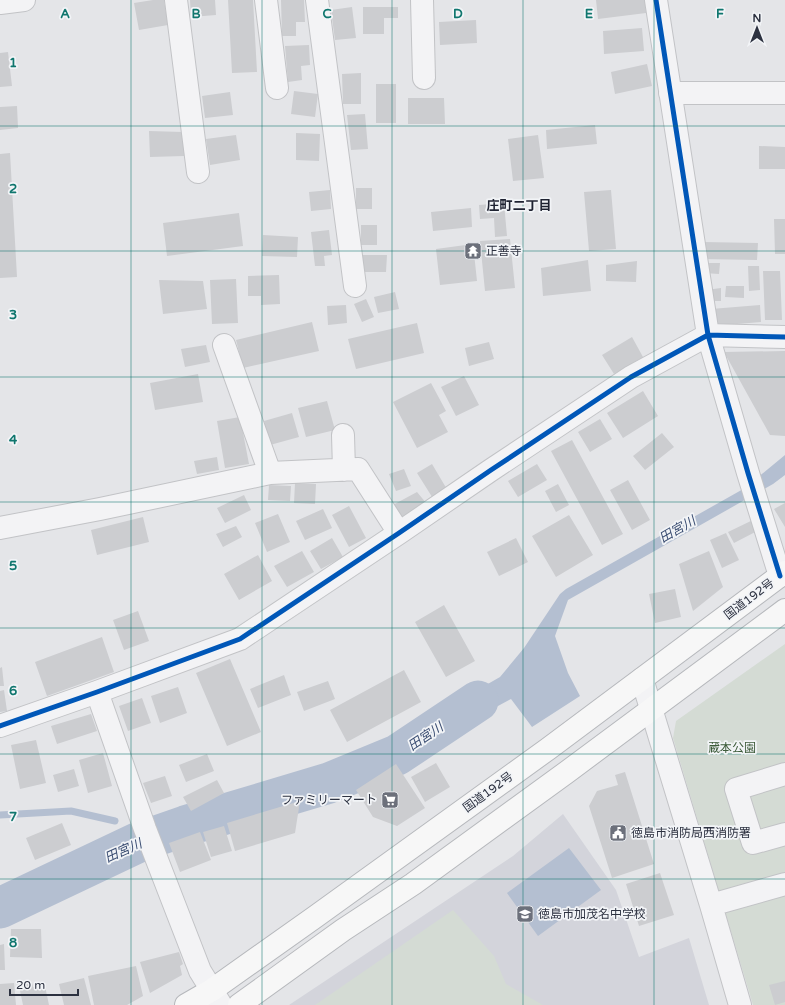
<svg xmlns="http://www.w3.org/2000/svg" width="785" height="1005" font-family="'Varela Round','Noto Sans JP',sans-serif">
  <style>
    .built { fill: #d3d4db }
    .green { fill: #d4dbd4 }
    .water { fill: #b4bfd1 }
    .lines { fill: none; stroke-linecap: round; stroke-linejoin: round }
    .stream { stroke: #b4bfd1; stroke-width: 7 }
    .river { stroke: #b4bfd1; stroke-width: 41 }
    .building { fill: #cccdd0 }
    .minor-casing { stroke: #c2c3c6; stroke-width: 24 }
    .highway-casing { stroke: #b6b8bc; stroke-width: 24 }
    .minor { stroke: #f3f3f5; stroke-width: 22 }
    .highway { stroke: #f7f7f7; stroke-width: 22 }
    .cycleway-casing { stroke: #f2f4f7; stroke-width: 8 }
    .cycleway { stroke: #0057b8; stroke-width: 5 }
    .grid { fill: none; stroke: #0f766e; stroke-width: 1; stroke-opacity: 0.55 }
    .labels { text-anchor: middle; stroke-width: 3.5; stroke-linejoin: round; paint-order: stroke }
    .poi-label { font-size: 12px; fill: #2c3140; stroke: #f2f4f7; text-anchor: start }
    .street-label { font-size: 12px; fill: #2c3140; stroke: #f2f4f7 }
    .park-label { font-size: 12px; fill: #3d5b3a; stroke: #f2f4f7 }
    .neighbourhood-label { font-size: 13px; font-weight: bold; fill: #1e2231; stroke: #f2f4f7 }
    .water-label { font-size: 13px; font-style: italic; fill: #394c71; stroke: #f2f4f7 }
    .grid-label { font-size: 13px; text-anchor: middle; font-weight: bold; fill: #0f766e; stroke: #f2f4f7; stroke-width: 3.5; stroke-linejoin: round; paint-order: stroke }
  </style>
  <rect width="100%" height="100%" fill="#e4e5e8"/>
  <path class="built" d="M563,814l53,76 23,67 50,-19 20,67h-420l224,-149z"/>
  <path class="green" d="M785,644v361h-32l-80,-267 3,-17z
    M453,910l41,46 12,28 37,21h-228z"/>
  <path class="water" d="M785,455v20l-12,9 -205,116 -13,36 13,37 12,23 -48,31 -21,-28 -76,41 -10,-20 75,-43 24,-29 36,-54 6,-5 179,-101z
    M569,848l32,42 -63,46 -31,-43z"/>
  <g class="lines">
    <path class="stream" d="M0,815l71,-4 44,10
      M130,833l9,9"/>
    <path class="river" d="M0,908l139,-66 46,-16 144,-43 68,-28 81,-54"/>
  </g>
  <path class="building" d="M153,0h11l4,25 -29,5 -5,-27z
    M190,0h25l1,15 -25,2z
    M228,0h25l4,72 -25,1z
    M281,0h23l1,22h-9v14h-14z
    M596,0h49l1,13 -48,6z
    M352,7l4,31 -21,2 -4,-30z
    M363,7h35v11h-14v16h-21z
    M476,20l1,23 -37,2 -1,-23z
    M642,28l2,23 -40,3 -1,-23z
    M309,45l1,20 -9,1 1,14 -14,2 -3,-36z
    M8,52l4,34 -12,1v-34z
    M647,64l5,22 -37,8 -4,-22z
    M361,73v31h-18l-1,-30z
    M376,84h20v39h-20z
    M294,91l24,3 -3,23 -24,-3z
    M230,92l3,23 -28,3 -3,-22z
    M408,98h36l1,26h-37z
    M17,106l1,22 -18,2v-23z
    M365,114l3,35 -17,1 -4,-35z
    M595,125l2,19 -50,5 -1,-19z
    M149,131l34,1 1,24 -34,1z
    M296,133l24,1 -1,27 -23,-1z
    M236,135l4,25 -30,5 -4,-26z
    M538,135l6,43 -31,3 -5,-42z
    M759,146l26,1v22h-26z
    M10,153l7,124 -17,1v-124z
    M356,188h16v21h-16z
    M330,190l1,19 -20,2 -2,-19z
    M611,190l5,59 -27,2 -5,-59z
    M504,203l3,33 -12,1 -1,-19 -14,1 -1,-14z
    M471,208l1,19 -39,4 -2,-19z
    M239,213l4,33 -76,10 -4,-33z
    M774,219h11v35h-10z
    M361,225h16v20h-16z
    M329,230l3,25 -8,1 1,10h-10l-4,-34z
    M263,235l35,2 -1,20 -35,-1z
    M510,239l5,49 -30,3 -5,-50z
    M703,242l55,1 -1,17 -55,-1z
    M473,244l4,37 -37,4 -4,-36z
    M361,255h26l-1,17h-25z
    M588,260l3,31 -48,5 -2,-28z
    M637,261l-1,21 -30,-1v-16z
    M705,263h15l-1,11 -15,-1z
    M748,266h11l1,24 -11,1z
    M763,271h17l2,49h-17z
    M279,275l1,29 -19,1v-9h-13v-20z
    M236,279l2,44 -26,1 -2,-44z
    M159,280l44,1 4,28 -44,5z
    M726,286h18v12l-19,-1z
    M721,288v13h-15v-11z
    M395,292l4,17 -21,4 -4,-16z
    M366,299l8,18 -12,5 -8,-18z
    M346,305l1,18 -19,2 -1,-19z
    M760,305l1,17 -48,4 -2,-17z
    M312,322l7,29 -76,17 -7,-28z
    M417,323l7,30 -68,16 -8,-30z
    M632,337l11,20 -29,17 -12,-19z
    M489,342l5,17 -25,7 -4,-18z
    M206,345l4,17 -25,5 -4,-18z
    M785,351v85l-15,-1 -46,-83z
    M198,374l5,28 -48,8 -5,-27z
    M464,376l15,29 -23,11 -15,-29z
    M431,383l15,28 -7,4 9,17 -31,16 -24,-46z
    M643,391l15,25 -35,22 -16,-25z
    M327,401l8,29 -29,7 -8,-29z
    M292,413l7,24 -29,8 -6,-24z
    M240,417l9,47 -24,4 -8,-47z
    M600,419l12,20 -22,13 -12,-20z
    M662,433l12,14 -29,23 -12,-14z
    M572,440l51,94 -21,11 -51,-94z
    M217,457l2,13 -22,4 -3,-13z
    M432,464l16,27 -14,9 -17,-27z
    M537,464l10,16 -29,17 -10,-16z
    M404,469l7,17 -15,5 -7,-17z
    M628,480l22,40 -18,10 -22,-40z
    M295,483l21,1 -1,20 -21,-1z
    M558,484l11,21 -13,7 -11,-21z
    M269,485l22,1 -1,15 -22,-1z
    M417,492l10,12 -24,18 -12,-16z
    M244,495l7,15 -26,13 -8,-15z
    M785,503v24l-11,-18z
    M349,506l17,32 -17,9 -17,-32z
    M323,509l9,19 -27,12 -9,-19z
    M278,514l12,28 -23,10 -12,-29z
    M569,515l24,40 -37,22 -24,-41z
    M143,517l6,25 -52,13 -6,-25z
    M755,519l6,10 -27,14 -6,-11z
    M236,526l6,11 -19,10 -7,-13z
    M726,533l13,27 -17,8 -12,-28z
    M332,538l11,19 -22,12 -11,-18z
    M516,538l12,24 -29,14 -12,-24z
    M302,551l12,21 -27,15 -13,-21z
    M709,551l14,36 -30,24 -14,-47z
    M258,555l14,26 -33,19 -15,-26z
    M675,589l6,28 -26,6 -6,-29z
    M444,605l31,56 -29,16 -31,-55z
    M138,611l11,30 -25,9 -11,-30z
    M102,637l12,35 -67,24 -12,-34z
    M230,659l31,73 -34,14 -31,-73z
    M2,667l2,19h-4v-18z
    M404,670l17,32 -74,40 -17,-32z
    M284,675l7,20 -33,13 -8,-19z
    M328,681l7,18 -31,12 -7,-19z
    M178,687l9,26 -27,10 -9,-27z
    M4,690l3,21 -7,1v-21z
    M142,698l9,25 -23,8 -9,-25z
    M91,714l6,17 -40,13 -6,-18z
    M36,740l10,43 -26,6 -9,-44z
    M103,753l9,33 -24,7 -9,-33z
    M207,754l7,17 -28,11 -7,-17z
    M436,763l14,24 -25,15 -14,-25z
    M396,764l29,44 -28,18 -24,-9 -17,-27z
    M74,769l5,17 -21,6 -5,-17z
    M625,772l29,92 -42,14 -23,-72 8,-15 21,-6 -3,-10z
    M165,776l7,20 -21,7 -8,-20z
    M217,780l7,13 -33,18 -8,-14z
    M300,801l-5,32 -60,18 -8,-28z
    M62,823l9,22 -36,15 -9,-22z
    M224,826l8,25 -21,6 -8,-25z
    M200,832l11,28 -31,12 -11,-29z
    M660,873l14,42 -35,11 -13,-42z
    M11,929h30l1,29 -32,-1z
    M4,944l1,26h-5v-25z
    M179,952l4,12 -3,2 2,9 -32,18 -10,-31z
    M136,966l7,30 -16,9h-33l-6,-29z
    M84,978l7,27h-27l-5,-21z
    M785,981v21l-10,3 -6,-20z
    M14,983l2,22h-16v-21z
    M32,983l1,4 12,-1 4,19h-26l-4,-19z"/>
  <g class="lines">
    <defs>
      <path id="minor" d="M176,0l22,172
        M266,0l11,88
        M317,0l38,286
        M422,0l2,78
        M656,0l52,335 40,138 32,103
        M0,3l24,-3
        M670,93h115
        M224,345l46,128
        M343,435l1,35
        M0,528l100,-19 170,-36 88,-4 41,64
        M642,679l69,226 29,100
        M97,692l48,137 55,142 21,34
        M0,726l97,-34 143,-53 159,-106 92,-63 140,-93 77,-42 77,2
        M785,774l-49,15 17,54 32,-9
        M711,905l74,-21"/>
      <path id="highway" d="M186,1005l26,-15 103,-73 233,-168 237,-177
        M239,1005l104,-75 70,-46 154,-112 218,-162"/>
    </defs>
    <use href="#minor" class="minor-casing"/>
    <use href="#highway" class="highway-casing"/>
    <use href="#minor" class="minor"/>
    <use href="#highway" class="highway"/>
    <defs>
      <path id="cycleway" d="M656,0l52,335 40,138 32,103
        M0,726l97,-34 143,-53 159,-106 92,-63 140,-93 77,-42 77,2"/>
    </defs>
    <use href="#cycleway" class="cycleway-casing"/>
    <use href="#cycleway" class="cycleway"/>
  </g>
  <path class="grid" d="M131,0v1005M262,0v1005M392,0v1005M523,0v1005M654,0v1005M0,126h785M0,251h785M0,377h785M0,502h785M0,628h785M0,754h785M0,879h785"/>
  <defs>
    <symbol id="temple-square" viewBox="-11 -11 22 22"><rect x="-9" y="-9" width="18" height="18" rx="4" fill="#6c707b" stroke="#f2f4f7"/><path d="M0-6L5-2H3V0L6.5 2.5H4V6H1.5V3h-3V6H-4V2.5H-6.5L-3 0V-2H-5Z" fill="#fff"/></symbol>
    <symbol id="supermarket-square" viewBox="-11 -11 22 22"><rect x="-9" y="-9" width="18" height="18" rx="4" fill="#6c707b" stroke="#f2f4f7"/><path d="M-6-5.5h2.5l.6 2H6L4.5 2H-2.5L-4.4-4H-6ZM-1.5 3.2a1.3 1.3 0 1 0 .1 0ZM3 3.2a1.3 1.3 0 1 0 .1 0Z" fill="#fff"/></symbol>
    <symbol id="civic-square" viewBox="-11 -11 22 22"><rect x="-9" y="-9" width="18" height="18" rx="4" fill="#6c707b" stroke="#f2f4f7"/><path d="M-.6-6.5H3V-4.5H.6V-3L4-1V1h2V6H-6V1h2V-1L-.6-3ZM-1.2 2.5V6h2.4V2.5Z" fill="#fff"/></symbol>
    <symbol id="school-square" viewBox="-11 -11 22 22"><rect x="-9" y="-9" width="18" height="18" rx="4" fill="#6c707b" stroke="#f2f4f7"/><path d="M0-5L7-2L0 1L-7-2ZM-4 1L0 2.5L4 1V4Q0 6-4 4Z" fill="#fff"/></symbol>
  </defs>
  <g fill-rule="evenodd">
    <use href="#temple-square" x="463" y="241" width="20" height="20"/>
    <use href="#supermarket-square" x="380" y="790" width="20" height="20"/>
    <use href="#civic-square" x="608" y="823" width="20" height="20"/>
    <use href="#school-square" x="515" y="904" width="20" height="20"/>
  </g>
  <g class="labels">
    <g class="poi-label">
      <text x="486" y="255">正善寺</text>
      <text x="377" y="804" text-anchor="end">ファミリーマート</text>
      <text x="631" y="837">徳島市消防局西消防署</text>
      <text x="538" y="918">徳島市加茂名中学校</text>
    </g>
    <g class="street-label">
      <text transform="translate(749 599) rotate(-37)" y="4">国道192号</text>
      <text transform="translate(488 792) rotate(-36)" y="4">国道192号</text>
    </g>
    <g class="park-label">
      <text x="732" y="752">蔵本公園</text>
    </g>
    <g class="neighbourhood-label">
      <text x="519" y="210">庄町二丁目</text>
    </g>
    <g class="water-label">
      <text transform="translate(677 529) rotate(-30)" y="5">田宮川</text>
      <text transform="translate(425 736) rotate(-34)" y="5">田宮川</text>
      <text transform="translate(123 850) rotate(-24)" y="5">田宮川</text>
    </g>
  </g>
  <g class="grid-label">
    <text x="65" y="18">A</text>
    <text x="196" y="18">B</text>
    <text x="327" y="18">C</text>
    <text x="458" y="18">D</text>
    <text x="589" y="18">E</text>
    <text x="720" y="18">F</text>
    <text x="13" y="67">1</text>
    <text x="13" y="193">2</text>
    <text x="13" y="319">3</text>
    <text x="13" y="444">4</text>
    <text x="13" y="570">5</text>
    <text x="13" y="695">6</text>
    <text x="13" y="821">7</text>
    <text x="13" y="947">8</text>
  </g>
  <g transform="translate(757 28)" stroke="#f2f4f7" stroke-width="3" paint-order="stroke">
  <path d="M0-3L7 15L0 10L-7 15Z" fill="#2c3140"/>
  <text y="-6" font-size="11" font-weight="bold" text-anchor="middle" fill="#2c3140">N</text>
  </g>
  <path d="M10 989v6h68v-6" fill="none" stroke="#2c3140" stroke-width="2"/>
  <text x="16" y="989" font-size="12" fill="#2c3140" stroke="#f2f4f7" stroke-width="3" paint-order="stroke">20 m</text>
</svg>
